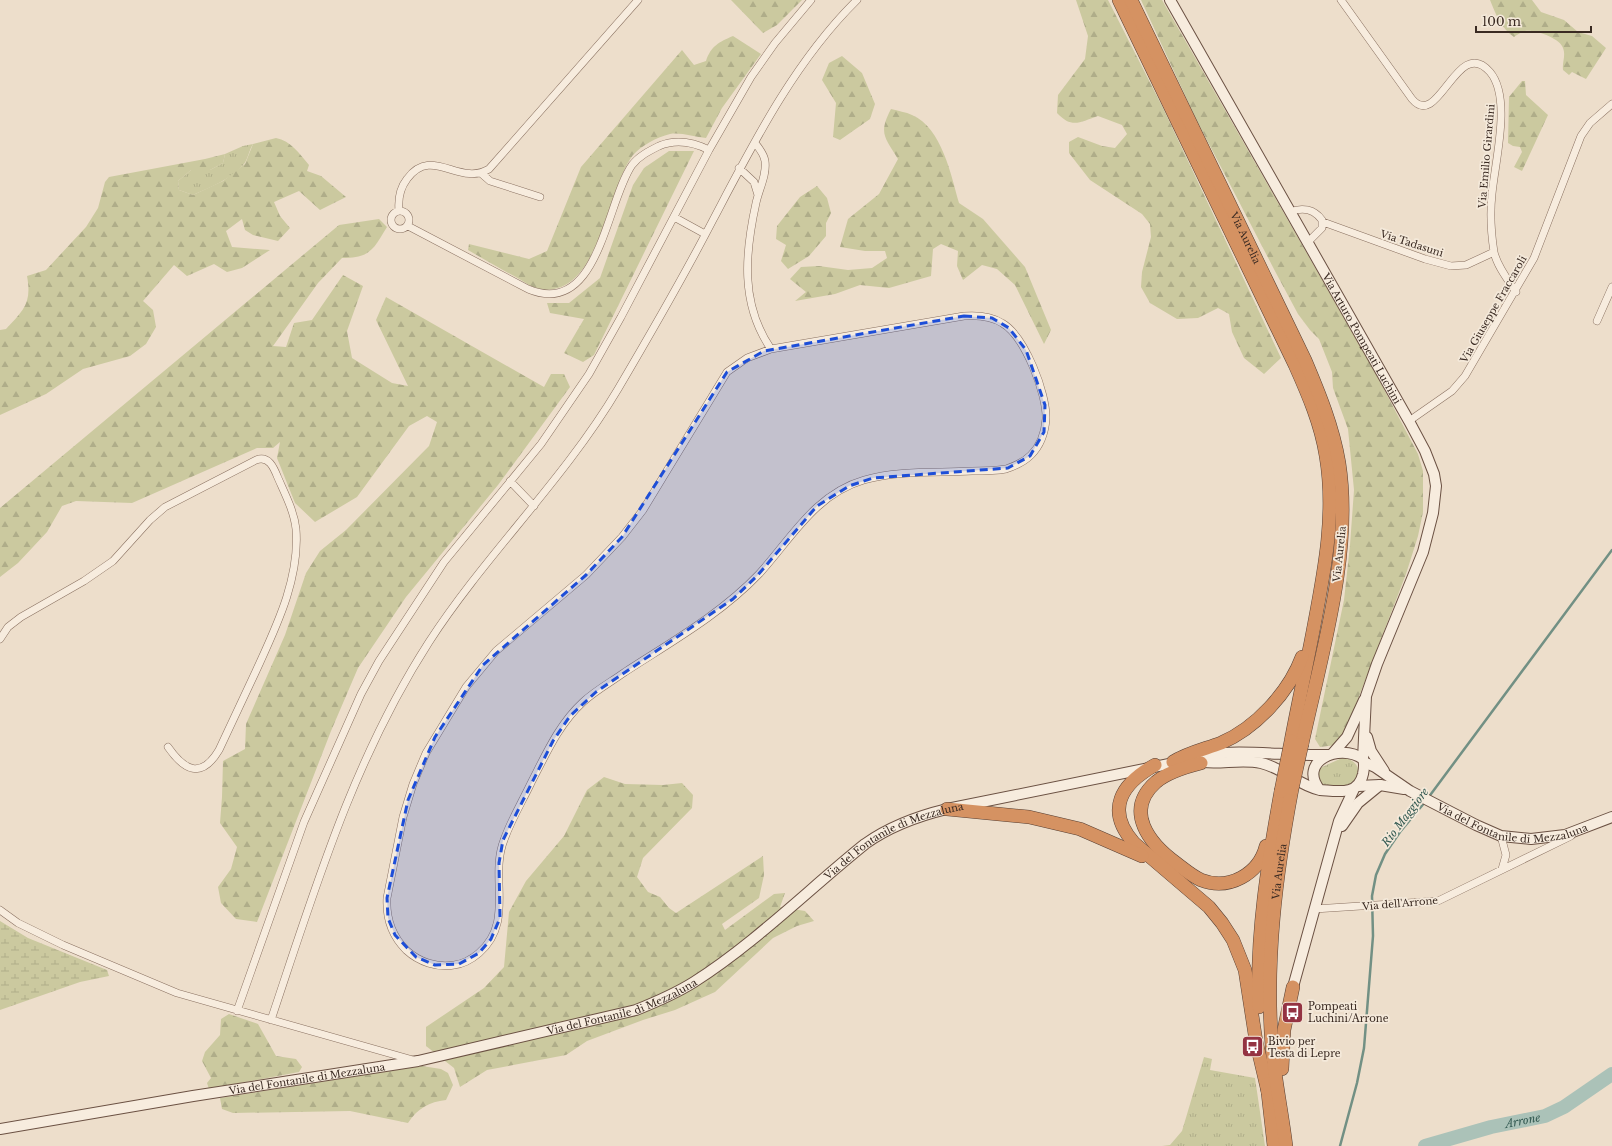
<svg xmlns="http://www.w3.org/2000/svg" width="1612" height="1146" font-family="'Libre Baskerville',serif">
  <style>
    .grass { fill: url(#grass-tufts) }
    .forest { fill: url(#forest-firs) }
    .wetland { fill: url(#wetland-marsh) }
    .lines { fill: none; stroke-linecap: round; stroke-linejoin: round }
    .stream { stroke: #729084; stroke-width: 2.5 }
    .river { stroke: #abc2b8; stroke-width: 14 }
    .street-casing { stroke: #897060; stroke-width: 8 }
    .secondary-casing { stroke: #6b5143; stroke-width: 12 }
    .highway-casing { stroke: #573f33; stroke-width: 14 }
    .street { stroke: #f7ecde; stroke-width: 7 }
    .secondary { stroke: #f7ecde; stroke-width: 10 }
    .highway { stroke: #d59262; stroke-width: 13 }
    .highway-bridge-casing { stroke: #573f33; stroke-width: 14; stroke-linecap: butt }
    .highway-bridge { stroke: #d59262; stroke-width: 13 }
    .marked { fill: #1d4ed8; fill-opacity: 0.2; stroke: #1d4ed8; stroke-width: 3; stroke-dasharray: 8 5; stroke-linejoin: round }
    .labels { text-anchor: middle; stroke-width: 3.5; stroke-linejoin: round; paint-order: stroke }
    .street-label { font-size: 10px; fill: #3a2a22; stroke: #f4e9da }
    .poi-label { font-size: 10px; fill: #3a2a22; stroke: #f4e9da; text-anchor: start }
    .water-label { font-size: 11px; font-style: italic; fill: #325951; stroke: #f4e9da }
  </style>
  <defs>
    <pattern id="grass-tufts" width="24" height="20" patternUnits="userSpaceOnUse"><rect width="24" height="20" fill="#cbc99f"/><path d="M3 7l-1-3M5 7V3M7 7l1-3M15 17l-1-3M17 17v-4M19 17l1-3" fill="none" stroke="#afad89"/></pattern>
    <pattern id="forest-firs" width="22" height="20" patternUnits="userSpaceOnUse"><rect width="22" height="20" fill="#cbc99f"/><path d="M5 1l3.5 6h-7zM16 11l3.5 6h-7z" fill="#afad89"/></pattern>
    <pattern id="wetland-marsh" width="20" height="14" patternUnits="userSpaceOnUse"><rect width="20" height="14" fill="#cbc99f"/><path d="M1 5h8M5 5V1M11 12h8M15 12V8" fill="none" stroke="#afad89"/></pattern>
  </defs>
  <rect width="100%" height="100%" fill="#eddecb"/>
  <path class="grass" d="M253,144c-4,6 -5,15 -9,20 -12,15 -34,23 -51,31l-14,-5 -1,-9 13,-11h19l13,-7 2,-9 18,-8z
    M1344,757c16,6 18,14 8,27l-26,4c-6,-5 -10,-12 -6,-20z
    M1204,1057l8,2 -2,11 45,8 10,68h-103l8,-1 12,-14z"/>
  <path class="forest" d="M731,0h71l-25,25 -14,8z
    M1076,0h32l55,108 118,250 -17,16 -20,-16 -12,-26 -3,-18 -11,-6 -20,10 -21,1 -27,-16 -9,-16 1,-15 9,-35 -1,-13 -8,-10 -52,-34 -21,-27v-11l9,-5 24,9 13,2 12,-14 -5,-9 -24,-9c-18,6 -26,13 -41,-3l1,-18 27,-36 3,-23z
    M1141,0h21l215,376 41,78 5,17v41l-5,24 -12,38 -61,159 -9,12 -16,2 -5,-8 29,-139 6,-55 4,-55 -6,-61 -15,-41 -1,-16 -13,-33 -9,-9 -12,-16 -22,-41 -80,-154z
    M1490,0h42l9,12 23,8 14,12 14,4 14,12 -20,31 -14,-7 -3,3 -6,-5c-1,-8 3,-14 0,-22 -2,-9 -28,-19 -38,-17 -4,1 -8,4 -11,6 -13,-9 -18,-22 -24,-37z
    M733,36l28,18 -39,54 -16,30c-11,-1 -26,-6 -36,-4 -13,3 -29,12 -37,21 -27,35 -33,144 -94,134 -6,-1 -13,-6 -18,-9 -18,-10 -36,-20 -53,-30l1,-6 60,15 18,-8 34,-84 101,-117 12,15 12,-4c5,-15 13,-19 27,-25z
    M842,56l20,17 13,31 -5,15 -30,21 -7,-3 3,-34 -14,-23 7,-17z
    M1522,81h3l1,14 22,20 -26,56 -8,-4 8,-15 -2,-5 -7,-1 -5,-3 1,-46z
    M891,109c7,2 15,3 21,6 30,13 39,60 47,88l24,16 42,48 26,63 -7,14 -29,-59 -18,-16 -15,-4 -19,15 -6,-14 1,-15 -17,-7 -8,5 -2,27 -42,12 -29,-3 -25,9 -40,7 11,-9 -16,-13 11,-12 18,-1 29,4 24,-2 15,-10 -2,-7h-20l-25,-4 8,-28 31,-25 19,-35c-13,-22 -20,-25 -7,-50z
    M276,138c15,3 23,15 33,27l-2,6 14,5 25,21 -26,13 -21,-19 -25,11 6,14 10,12 -12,13 -25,-6 -8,-5 -3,-11 -16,12 6,16 38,3 -28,18 -15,4 -13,-8 -27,12 -13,-11 -31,36 10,9 3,17 -10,17 -16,12 -47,13 -37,25 -46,21v-85l6,-1c18,-19 26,-26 21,-53l19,-6 40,-43 12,-19 7,-26 4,-5 96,-18 20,-5 -2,9 -13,7h-19l-13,11 1,9 14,5 30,-14 22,-17 8,-20z
    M669,151h25l-100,204 -11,7 -19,-9 20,-34 -34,-6 -3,-10h22l31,-25 33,-93 11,-17z
    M817,186l10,12 4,15 -5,10v13l-17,20 -21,13 -7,-8 5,-16 -10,-6 1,-13 23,-29z
    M379,219l8,8c-14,23 -17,31 -45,31l-24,25 -45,63 13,1 8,-24 18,-3 31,-45 20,11 -16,45 5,27 40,25 16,3 -32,-66 10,-23 158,90 7,-13h13l6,13 -72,98 -92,112 -48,71 -27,63 -74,191 -21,-3 -15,-16 -3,-16 13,-18 6,-22 -17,-24 2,-26 1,-36 22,-12 1,-25 39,-89 21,-62 14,-22 26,-21 83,-84 8,-24 -10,-6 -18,10 -52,71 -42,25 -20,-19 -18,-45 3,-16 -7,6h-16l-125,55 -56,-2 -14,5 -15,26 -29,31 -18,14v-69l339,-283z
    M604,777l21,7 38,1 19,-2 11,12 -1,13 -49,50 -6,19 11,15 12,5 9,11 7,5 87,-57 1,19 -5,23 -37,26 3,6 49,-36 11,-1 -5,14 25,4 9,10 -17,5 -24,12 -58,54 -40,18 -32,10 -56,21 -21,14 -79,15 -27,17 -6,-19 -28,-22v-19l58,-39 20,-21 5,-55 17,-31 38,-45 23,-46z
    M229,1014l29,10 18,32 20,3 6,8 -3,5 -90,17 -2,-6 4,-5 -9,-17 3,-9 15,-17 1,-16z
    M422,1066l19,3 7,4 5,12 -7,15c-17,2 -28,8 -38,23l-58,-12 -117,2 -11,-4 -2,-11z"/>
  <path class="wetland" d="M0,921l28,17 79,32 2,6 -29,6 -80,28z"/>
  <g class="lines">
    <path class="stream" d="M1428,798l184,-248
      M1340,1146l17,-63 7,-35 9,-112 -1,-40 4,-21 9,-21 15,-22 25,-30"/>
    <path class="river" id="s1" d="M1425,1146l66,-19 54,-11 19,-9 48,-33"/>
    <defs>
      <path id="street" d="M1341,0l71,99c27,32 45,-65 78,-27 22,26 5,89 2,122 -2,18 -1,39 2,58 3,14 14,28 22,40
        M755,143c4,5 9,11 10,18 2,14 -6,28 -9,42 -11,50 -16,101 15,146
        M739,168l15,14 4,13
        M482,174l8,7 50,16
        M391 220a9 9 0 1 1 18 0a9 9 0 1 1-18 0Z
        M399,211c-1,-11 1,-23 8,-32 25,-34 52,8 82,-10l149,-169
        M1290,212c12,-5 24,-3 32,8v8l-15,15
        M674,217l31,17
        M1323,222l102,37 26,7 15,-1 28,-13
        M408,226l120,63c71,30 78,-87 104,-124 7,-9 17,-14 27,-19 17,-7 34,-4 50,4
        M964,316c13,-1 27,0 38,7 23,13 45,71 44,96 -1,13 -6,27 -15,36 -7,7 -16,11 -25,14 -11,2 -23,2 -34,2 -36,2 -74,-1 -108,9 -49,14 -73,59 -105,94 -38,40 -88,68 -134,98 -14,10 -29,18 -42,30 -24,22 -37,52 -52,81 -9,19 -20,37 -27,57 -15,38 11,82 -25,113 -7,6 -16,11 -25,12 -17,3 -35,-3 -48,-15 -14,-14 -20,-33 -19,-52l16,-81 10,-33 13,-31 40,-66 30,-36 90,-76 36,-38 21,-27 84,-138 20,-14 24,-9z
        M1597,321l15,-34
        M1409,421l43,-30 13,-15 69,-118 47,-122 9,-13 22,-19
        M510,481l24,25
        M0,639l8,-12 13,-10 63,-36 29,-20 37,-41 15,-13 91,-47c13,-5 18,8 22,18 7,16 16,33 18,51 4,50 -20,98 -40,142 -12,26 -25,53 -37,79 -18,30 -35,20 -51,-3
        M1501,836l5,19 -4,14
        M1314,909l124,-8 133,-65
        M0,910l18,13 45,22 114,48 236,67
        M237,1011l67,-189 57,-128 18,-33 65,-99 97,-118 48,-70 32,-57 88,-167 42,-73 24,-34 36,-43
        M271,1020c44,-131 82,-260 158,-378 57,-88 135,-162 189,-253 33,-56 66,-113 96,-171 40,-76 81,-157 143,-218"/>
      <g id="secondary">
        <path id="s2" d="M1170,0l239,421 16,30 9,23 2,12 -3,27 -10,39 -46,112 -11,32 -3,63"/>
        <path d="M1367,737l4,14 13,20"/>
        <path d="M1333,753l14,-16 17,-37"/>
        <path d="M1196,761c21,5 43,-3 65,2 22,5 37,22 59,27 18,1 38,6 43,-16 1,-5 2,-10 0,-15 -24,-17 -66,3 -43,31"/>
        <path id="s3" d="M1364,762l11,5 35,24 66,34 25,11 30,3 34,-4 47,-18"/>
        <path d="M1358,786l22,-1 24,4"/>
        <path d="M1342,826l16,-23 22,-18"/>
        <path d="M1293,987l46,-166 15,-32"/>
        <path id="s4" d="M0,1129l193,-33 225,-35 218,-51c20,-8 39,-16 58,-28 60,-38 115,-93 171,-138 25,-18 53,-28 82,-35l276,-56c35,-2 69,3 105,2"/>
      </g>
      <g id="highway">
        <path d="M1119,0l176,365c13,29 26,59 31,91 10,59 -2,117 -13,175 -7,37 -15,73 -22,110"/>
        <path id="s5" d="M1131,0l174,360c14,33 28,67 34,103 14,89 -18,193 -37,281"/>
        <path d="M1173,762c14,-9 32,-13 48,-19 35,-15 68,-51 81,-86"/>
        <path d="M1201,763c-16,4 -33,9 -45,19 -33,29 -6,62 20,81 8,6 16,13 25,17 28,11 58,-6 65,-34"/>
        <path d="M1155,765c-34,19 -50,45 -21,78l75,64 13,16 11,17 12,30 11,71 12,51"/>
        <path d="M947,809l82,8 51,12 62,27"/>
        <path d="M1259,1007c-3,-73 9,-145 22,-216"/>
        <path d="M1282,1069l2,-39 9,-43"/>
        <path d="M1267,1084l7,62"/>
        <path id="s6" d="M1286,1146c-4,-33 -11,-66 -14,-99 -7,-87 4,-173 20,-258"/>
      </g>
    </defs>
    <use href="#street" class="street-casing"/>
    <use href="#secondary" class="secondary-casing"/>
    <use href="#highway" class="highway-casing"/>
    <use href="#street" class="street"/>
    <use href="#secondary" class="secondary"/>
    <use href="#highway" class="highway"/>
    <defs>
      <path id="highway-bridge" d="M1292,789l10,-45
        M1281,791l10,-50"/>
    </defs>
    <use href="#highway-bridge" class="highway-bridge-casing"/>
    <use href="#highway-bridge" class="highway-bridge"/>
  </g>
  <path class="marked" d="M964,316l28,2 17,10 17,22 19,55 -1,27 -14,24 -22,12 -135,10 -24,8 -32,20 -60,70 -24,23 -137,93 -26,24 -17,25 -50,99 -4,23 1,55 -9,21 -12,14 -20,11 -24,1 -19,-8 -21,-22 -7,-17 -1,-20 21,-98 27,-63 48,-72 103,-90 36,-38 105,-165 37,-21z"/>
  <defs>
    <symbol id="bus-square" viewBox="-11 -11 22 22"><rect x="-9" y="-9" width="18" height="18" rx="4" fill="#943342" stroke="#f4e9da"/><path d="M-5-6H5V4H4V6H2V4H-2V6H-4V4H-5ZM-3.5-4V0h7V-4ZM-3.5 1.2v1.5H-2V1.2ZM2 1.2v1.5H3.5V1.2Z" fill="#fff"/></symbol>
  </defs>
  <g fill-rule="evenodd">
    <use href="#bus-square" x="1280" y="1000" width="25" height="25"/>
    <use href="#bus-square" x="1240" y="1034" width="25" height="25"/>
  </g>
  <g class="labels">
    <g class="street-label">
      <text transform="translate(1486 156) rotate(-85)" y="4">Via Emilio Girardini</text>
      <text dy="4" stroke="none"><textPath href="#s5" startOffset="264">Via Aurelia</textPath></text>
      <text transform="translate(1412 243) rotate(18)" y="4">Via Tadasuni</text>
      <text transform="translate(1493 309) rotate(-60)" y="4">Via Giuseppe Fraccaroli</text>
      <text dy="4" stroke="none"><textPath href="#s2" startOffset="389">Via Arturo Pompeati Luchini</textPath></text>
      <text transform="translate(1339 554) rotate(-84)" y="4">Via Aurelia</text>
      <text dy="4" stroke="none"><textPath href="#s3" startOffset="165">Via del Fontanile di Mezzaluna</textPath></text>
      <text dy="4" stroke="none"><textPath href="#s4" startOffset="959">Via del Fontanile di Mezzaluna</textPath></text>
      <text dy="4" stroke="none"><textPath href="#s6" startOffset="276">Via Aurelia</textPath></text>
      <text transform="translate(1400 903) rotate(-5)" y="4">Via dell'Arrone</text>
      <text dy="4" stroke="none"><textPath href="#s4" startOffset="635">Via del Fontanile di Mezzaluna</textPath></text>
      <text dy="4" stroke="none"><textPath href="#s4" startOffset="311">Via del Fontanile di Mezzaluna</textPath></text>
    </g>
    <g class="poi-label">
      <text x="1308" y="1010">Pompeati<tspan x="1308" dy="12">Luchini/Arrone</tspan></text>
      <text x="1268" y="1045">Bivio per<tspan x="1268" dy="12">Testa di Lepre</tspan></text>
    </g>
    <g class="water-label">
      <text transform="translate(1405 817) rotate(-53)" y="4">Rio Maggiore</text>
      <text dy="4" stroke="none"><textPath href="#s1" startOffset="101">Arrone</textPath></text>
    </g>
  </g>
  <path d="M1476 26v6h115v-6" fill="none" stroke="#3a2a22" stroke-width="2"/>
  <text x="1482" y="26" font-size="12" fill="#3a2a22" stroke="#f4e9da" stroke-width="3" paint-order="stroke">100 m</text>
</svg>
